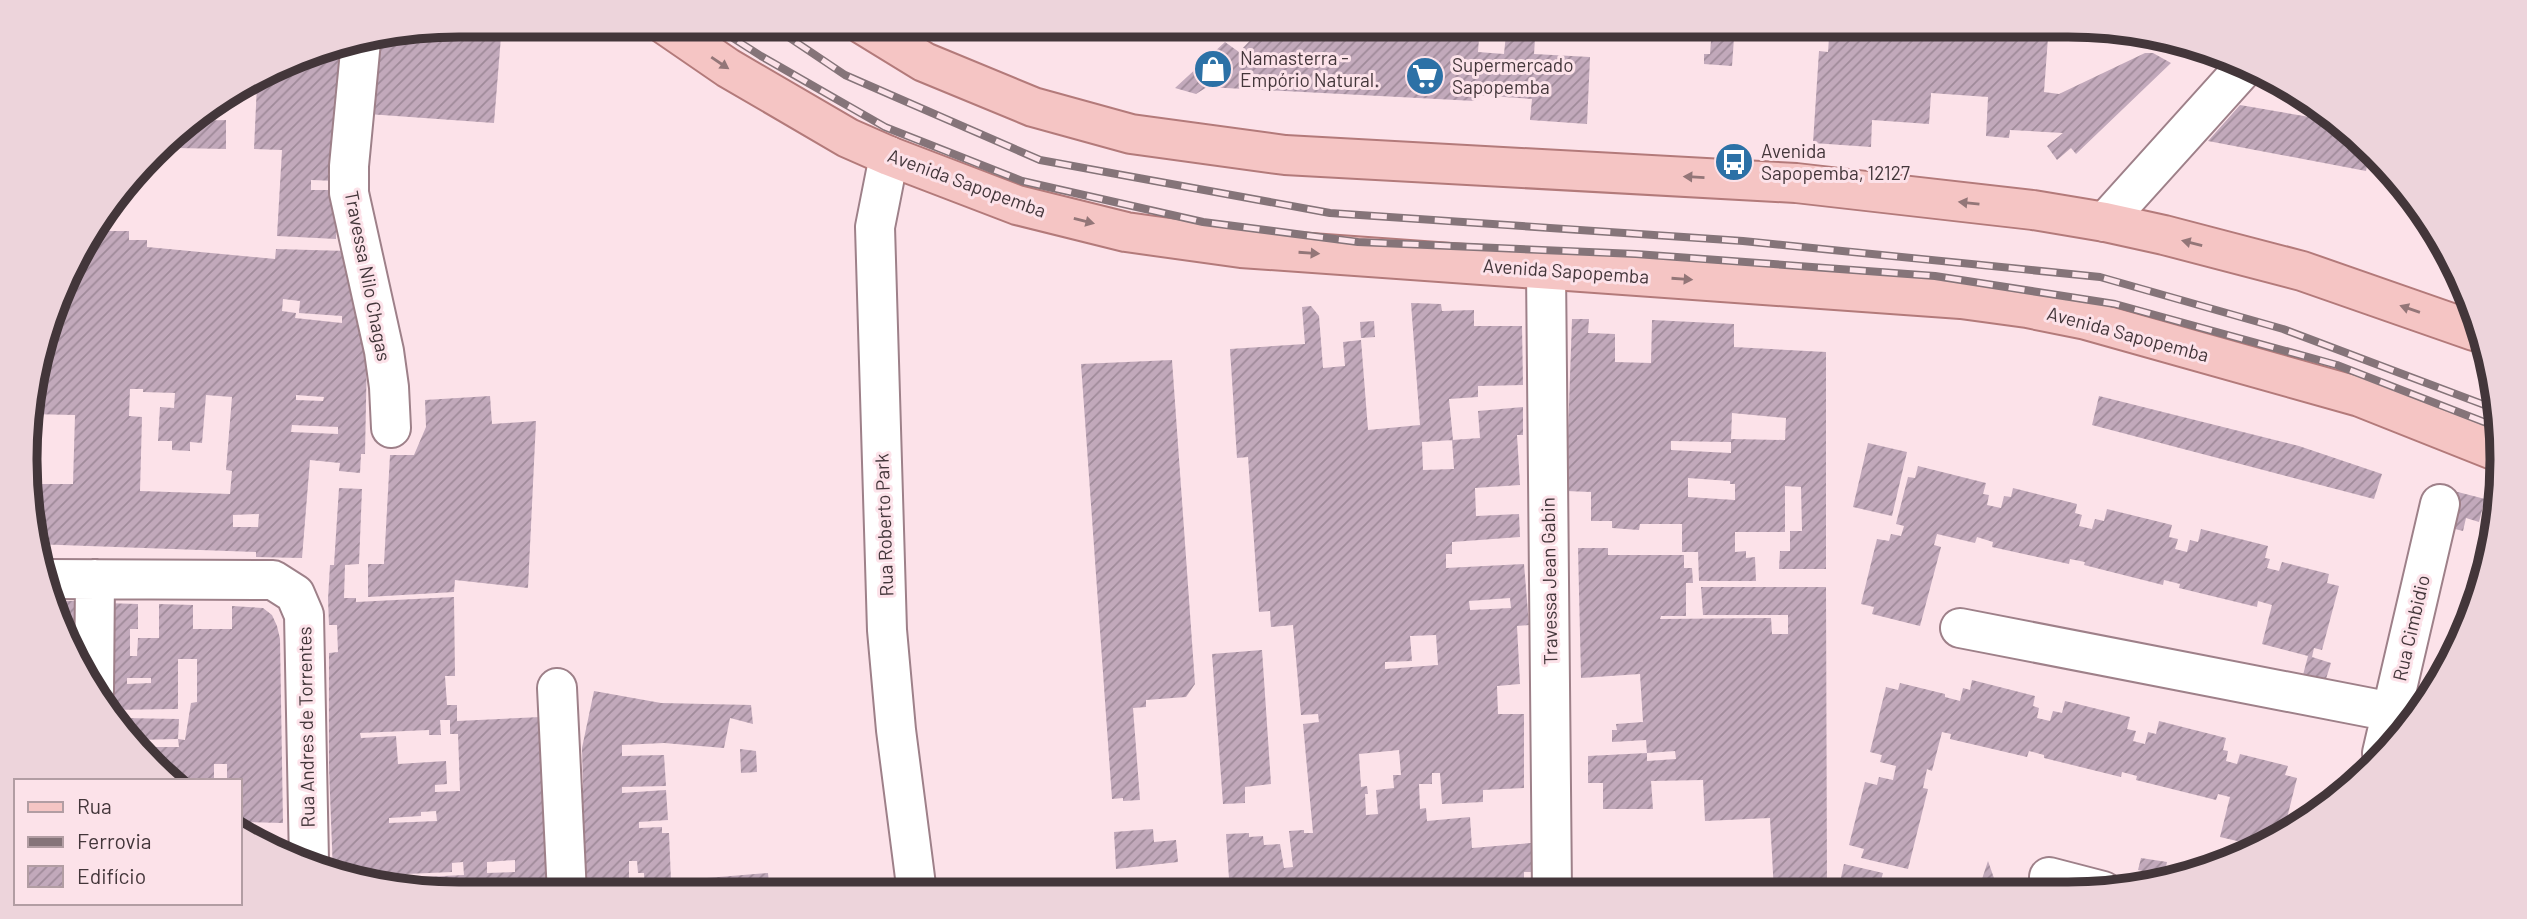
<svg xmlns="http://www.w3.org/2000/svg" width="2527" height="919" font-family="Barlow,sans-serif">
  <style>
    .building { fill: url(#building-hatch); fill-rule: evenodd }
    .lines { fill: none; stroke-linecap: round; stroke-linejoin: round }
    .minor-casing { stroke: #9e8089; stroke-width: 42 }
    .primary-casing { stroke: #b37a7a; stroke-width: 42 }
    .minor { stroke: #fff; stroke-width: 38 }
    .primary { stroke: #f5c5c4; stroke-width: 38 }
    .rail-casing { stroke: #857479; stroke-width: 8 }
    .rail { stroke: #fce2e9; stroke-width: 5; stroke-dasharray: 16; stroke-linecap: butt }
    .oneway { fill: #937678 }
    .labels { text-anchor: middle; stroke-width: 6; stroke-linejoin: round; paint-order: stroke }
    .poi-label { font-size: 19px; fill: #43363a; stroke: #fce2e9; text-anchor: start }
    .street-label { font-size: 19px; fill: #43363a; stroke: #fce2e9 }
    .rim { fill: none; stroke: #43363a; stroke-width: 9 }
  </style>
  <defs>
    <pattern id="building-hatch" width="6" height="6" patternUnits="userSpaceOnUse" patternTransform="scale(1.75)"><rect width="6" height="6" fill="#c2a9bb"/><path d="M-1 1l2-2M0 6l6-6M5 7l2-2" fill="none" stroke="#9f8a99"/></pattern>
  </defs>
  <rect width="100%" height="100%" fill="#fce2e9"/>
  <path class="building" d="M460,24h42l-8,99 -126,-9 8,-76z
    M1266,24h214l-2,28 26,2 3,-30h29l-2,30 56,3 -3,67 -57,-4 2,-21 -57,-4v6l-268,-14 -11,7 -21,-6 50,-46 14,10z
    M1708,24h27l-3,42 -28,-2v-10h6l2,-26h-4z
    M1830,24h219l-5,68 15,2 86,-41h8l18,10 -95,91 -5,-6 -14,12 -10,-14 16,-13 -53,-3 -1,8 -23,-2 2,-39 -57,-4 -2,31 -57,-4 -1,27 -58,-4 6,-92 9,1z
    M348,43l-11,138 -26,-1v10h26l-1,49 -59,-3 5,-86 -28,-1 3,-65 62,-36z
    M2240,105l99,17 30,34 -3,15 -158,-30z
    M226,120v29l-50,-1 1,-18 16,-9z
    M92,231h37v9h18v7l128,12 1,-10 71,2 20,100 -2,103h-4l-1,19 -21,-2 1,-8 -30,-3 -8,98 -46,-1v-5l-223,-8 -2,-60h42l2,-69 -46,-1 -1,-12 55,-160zM283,299l17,2 -1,12 43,3v7l-47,-5 1,-5 -14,-2zM130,389h13v3l32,1 -1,15 -14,-1 -2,34h14v9l18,1v-9l12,1 4,-48 26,2 -6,73 6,1 -2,23 -90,-3 2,-74 -13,-1zM296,395l28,2 -1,4 -27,-1zM292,425l46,2v7l-47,-2zM259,514l-1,13h-25v-12z
    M2445,243l3,9 6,17 -14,-3z
    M1411,303l30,1 1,7 32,-1v16h48l1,59 -45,1v11l-29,2 4,41 -31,2 1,28 31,-1 -2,-29 28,-2 -2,-27 45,-4v28h-6l3,50 -45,3 1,28 43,-2 1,23 -68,5v12h-6v14l78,-4 5,61 -12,1 3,58 -23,2 1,28h26v74l-41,2v12l-41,2 -2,-31h-8v11h-13l1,25 6,-1 1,13 43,-4 2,31 59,-5 2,29h-9v20l-294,1 -4,-59 23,-1v4l14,-1 1,9 16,-1 4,24 9,-1 -4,-36 15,-1v3h9l-10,-109 16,-2 -1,-8 -17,1 -8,-90 -22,2 -1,-16 -11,1 -11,-155 -11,1 -7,-109 75,-5 -3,-37 9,-1 8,10 4,52 22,-2 -2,-24 18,-2 7,90 52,-5zM1510,598l1,10 -41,2 -1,-9zM1436,635l2,30 -53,4v-7l27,-1 -2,-25zM1399,750l2,25h-8l1,13 -18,2 2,24 -12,1 -1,-21h3l-1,-8 -6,1 -2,-33z
    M1572,319h17l-1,14 27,1v28l36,1 1,-43 82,4v23l92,5v217h-47l1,-18h10v-20h12l-1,-44 -16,-1v46h-50v20l11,-1v7l9,-1 1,24h-57l-1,-29h-16v-28h-42l-1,6 -27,-2v-7h-21v-29l-25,-1zM1732,413l54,5 -1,22 -54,-1zM1671,441l60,1v11l-60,-3zM1688,478l42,3v3h5v16l-47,-3z
    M1374,321l1,16 -14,1 -1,-16z
    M1172,360l23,324 -9,13 -40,3v7l-13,1 7,92 -17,1v-3l-11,1 -31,-435z
    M490,396l2,28 44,-3 -8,167 -73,-8 -1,12 -86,5v-33h16l6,-109h24l12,-28 -1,-27z
    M2099,396l200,50 83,28 -8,25 -282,-74z
    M1868,443l39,9 -15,64 -39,-9z
    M1918,466l68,17 -3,11 6,1 -2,10 14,3 3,-12 7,1 2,-9 64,16 -2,9 7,2 -3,11 13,3 3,-10 9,2 3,-12 65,16 -3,12 9,2 -3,10 12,3 3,-12 8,2 3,-13 67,17 -3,12 5,1 -3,9 12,3 3,-9 47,12 -2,9 12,3 -17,64 -8,-2 -2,9 19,6 -6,19 -22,-7 5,-19 -46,-12 10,-39 -14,-4 -1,6 -78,-19 1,-4 -16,-4 -1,5 -79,-20 1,-3 -15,-3 -1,5 -77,-17 1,-5 -16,-5 -2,6 -38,-9 -3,11 7,2 -21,79 -48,-12 2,-7 -13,-3 16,-65 12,2 2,-7 10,2 3,-10 -8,-2 12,-47 7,1z
    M339,488l23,1 -3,75 -14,1 -1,33h12v4l98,-5 1,79h-10l2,29h10v16l84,-4 7,177h-88l-113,-14 -14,-7 -4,-105v-115l9,-1 -1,-27h-8l-1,-26 2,-34h4zM440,720h10v14h8l2,57 -25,1v-7l12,-1 -1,-23 -48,3 -2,-28 -35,2 -1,-5 69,-3v5h12zM436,811l1,10 -48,2v-5l32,-2v-4zM515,860v12l-28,1v-11zM463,862l1,13 -81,4v-4l69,-3v-9z
    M2450,490l35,9 -6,23 -13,-4 -3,13 -16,-4z
    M1578,548h30v7h76v13h8l1,15h-7v33h-25l-1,3 111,-1 1,16h16v-19h-85l-2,-28h125l1,304 -53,1 -4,-74 -65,3 -2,-41 -52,1 2,28h-50v-26h-15v-27l59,-3v8l29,-2 -1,-8 -28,2 -1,-13 -34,2v-12h5l-1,-6 27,-2 -3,-48 -59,4z
    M56,601h30l-1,70 -15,-37z
    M104,603l34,1v25h-8v27h7l1,-18h21v-34l34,1v24h39v-23l31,2 9,7 5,11 3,13 3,184 -43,-1v-41h-13v-17h-13v17h-42l-31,-34h38l-1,-8 7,1 6,-37 6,-1v-43h-19v50l-72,1 -5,-5zM127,678h24v5l-24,1z
    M1262,650l9,134 -26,3v16l-22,1 -11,-150z
    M1972,680l63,16 -2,10 6,2 -2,10 13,3 3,-10 9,2 3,-12 65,16 -3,12 9,2 -3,10 12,3 3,-12 8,2 3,-13 67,17 -3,12 5,1 -2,10 11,3 3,-10 48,12 -3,9 12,3 -14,56 -20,13 -43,-10 10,-40 -12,-3 -2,6 -80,-20 1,-4 -15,-4 -1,5 -77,-19v-3l-15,-4 -2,6 -77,-18 1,-5 -9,-2 -10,39 -5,-2 -4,19 5,1 -20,80 -47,-11 3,-9 -15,-4 16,-63 12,3 2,-8 14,3 3,-14 -16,-4 2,-7 -12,-3 16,-65 12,3 2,-7 45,11v3l15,4 3,-13 7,2z
    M594,691l67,12 90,2 2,19 -23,-6 -6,30 -60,-5 -42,2v11l42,-1 2,31 -44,1v6l44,-3 2,30 -29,2v6l23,-1v6h7l2,48 97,-8 2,21h-125l-1,-21h-6l-1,-12h-8v17l-45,2 -5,-92h4l-1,-40z
    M123,718l56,1 -1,20 -44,1 -11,-12z
    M740,749l16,2 1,21 -16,1z
    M1153,829l1,13 22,-2 2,22 -62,7 -2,-37z
    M2141,858l26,4 -3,14 -26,-6z
    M1988,861l7,20 9,10h-26z
    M1844,864l39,9 -5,18h-40z
    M630,884v10h-45v-8z"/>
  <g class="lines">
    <defs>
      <path id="minor" d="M361,41l-12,125v27l35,158 5,36 2,41
        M889,156l-14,71 12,403 9,100 21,163
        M2105,222l137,-152
        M1546,270l6,622
        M47,579l226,1 22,14 9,21 5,246
        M1960,628l432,84
        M557,688l10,206
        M94,691l1,-112
        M2382,753l58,-249
        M2049,877l54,14"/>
      <path id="primary" d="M664,24l64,44 120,70 41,18 128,49 109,27 115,16 720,51 66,9 59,12 274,77 136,54
        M862,24l62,38 109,45 98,27 154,21 511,28 237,27 72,12 59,13 138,36 172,60"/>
    </defs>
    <use href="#minor" class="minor-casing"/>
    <use href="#primary" class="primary-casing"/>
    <use href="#minor" class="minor"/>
    <use href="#primary" class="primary"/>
    <defs>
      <path id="rail" d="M711,24l50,32 124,71 137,54 181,41 155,20 278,12 299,22 180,28 222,61 160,62
        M769,24l76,51 195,85 290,53 413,28 357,36 183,52 215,81"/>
    </defs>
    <use href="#rail" class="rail-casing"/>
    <use href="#rail" class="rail"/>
  </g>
  <defs><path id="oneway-solid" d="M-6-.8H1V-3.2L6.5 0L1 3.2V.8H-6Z" transform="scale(1.75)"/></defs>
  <g class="oneway">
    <use href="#oneway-solid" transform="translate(720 63) rotate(34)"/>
    <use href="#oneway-solid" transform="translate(1694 177) rotate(-177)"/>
    <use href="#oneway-solid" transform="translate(1969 203) rotate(-174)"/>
    <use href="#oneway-solid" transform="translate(1084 221) rotate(14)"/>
    <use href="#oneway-solid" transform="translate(2192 243) rotate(-166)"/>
    <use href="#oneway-solid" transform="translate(1309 253) rotate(4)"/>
    <use href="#oneway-solid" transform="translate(1682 279) rotate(4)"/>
    <use href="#oneway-solid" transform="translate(2410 309) rotate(-161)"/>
  </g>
  <defs>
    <symbol id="shop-disc" viewBox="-11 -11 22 22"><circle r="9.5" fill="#2c71a6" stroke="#fce2e9"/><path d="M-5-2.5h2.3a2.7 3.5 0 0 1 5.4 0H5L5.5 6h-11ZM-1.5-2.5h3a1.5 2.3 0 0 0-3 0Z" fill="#fff"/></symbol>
    <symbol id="supermarket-disc" viewBox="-11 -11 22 22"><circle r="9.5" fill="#2c71a6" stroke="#fce2e9"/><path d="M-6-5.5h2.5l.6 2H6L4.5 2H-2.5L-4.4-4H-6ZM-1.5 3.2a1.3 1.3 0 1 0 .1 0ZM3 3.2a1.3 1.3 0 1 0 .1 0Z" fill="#fff"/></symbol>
    <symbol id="bus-disc" viewBox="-11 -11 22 22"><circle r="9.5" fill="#2c71a6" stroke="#fce2e9"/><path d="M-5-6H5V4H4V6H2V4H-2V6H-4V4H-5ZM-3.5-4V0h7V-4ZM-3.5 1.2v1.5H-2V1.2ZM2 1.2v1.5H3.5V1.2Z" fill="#fff"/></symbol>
  </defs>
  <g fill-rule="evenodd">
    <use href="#shop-disc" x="1191" y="47" width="44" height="44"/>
    <use href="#supermarket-disc" x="1403" y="54" width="44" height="44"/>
    <use href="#bus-disc" x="1712" y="140" width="44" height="44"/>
  </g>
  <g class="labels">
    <g class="poi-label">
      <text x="1240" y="65">Namasterra -<tspan x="1240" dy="22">Empório Natural.</tspan></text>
      <text x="1452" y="72">Supermercado<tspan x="1452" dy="22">Sapopemba</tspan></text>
      <text x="1761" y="158">Avenida<tspan x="1761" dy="22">Sapopemba, 12127</tspan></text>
    </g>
    <g class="street-label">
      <text transform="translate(967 183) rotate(20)" y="7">Avenida Sapopemba</text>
      <text transform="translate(1566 271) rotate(4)" y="7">Avenida Sapopemba</text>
      <text transform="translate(368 276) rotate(79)" y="7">Travessa Nilo Chagas</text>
      <text transform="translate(2128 334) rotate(15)" y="7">Avenida Sapopemba</text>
      <text transform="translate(884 525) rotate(-92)" y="7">Rua Roberto Park</text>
      <text transform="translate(1549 581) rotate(-91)" y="7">Travessa Jean Gabin</text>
      <text transform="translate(2411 628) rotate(-77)" y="7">Rua Cimbidio</text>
      <text transform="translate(306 727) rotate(-91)" y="7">Rua Andres de Torrentes</text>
    </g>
  </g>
  <path d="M0 0H2527V919H0ZM459 37H2068A422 422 0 0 1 2490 459V460A422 422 0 0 1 2068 882H459A422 422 0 0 1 37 460V459A422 422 0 0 1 459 37Z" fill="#edd4db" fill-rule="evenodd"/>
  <path class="rim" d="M459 37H2068A422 422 0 0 1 2490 459V460A422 422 0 0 1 2068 882H459A422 422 0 0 1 37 460V459A422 422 0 0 1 459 37Z"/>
  <rect x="14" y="779" width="228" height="126" fill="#fce2e9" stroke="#b29da3" stroke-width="2"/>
  <rect x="28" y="802" width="35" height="10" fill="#f5c5c4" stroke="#b29da3" stroke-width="2"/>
  <text x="77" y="814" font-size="21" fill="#43363a">Rua</text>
  <rect x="28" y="837" width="35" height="10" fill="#857479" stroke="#b29da3" stroke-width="2"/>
  <text x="77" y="849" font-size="21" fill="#43363a">Ferrovia</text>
  <rect x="28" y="866" width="35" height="21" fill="url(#building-hatch)" stroke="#b29da3" stroke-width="2"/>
  <text x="77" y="884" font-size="21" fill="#43363a">Edifício</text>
</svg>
